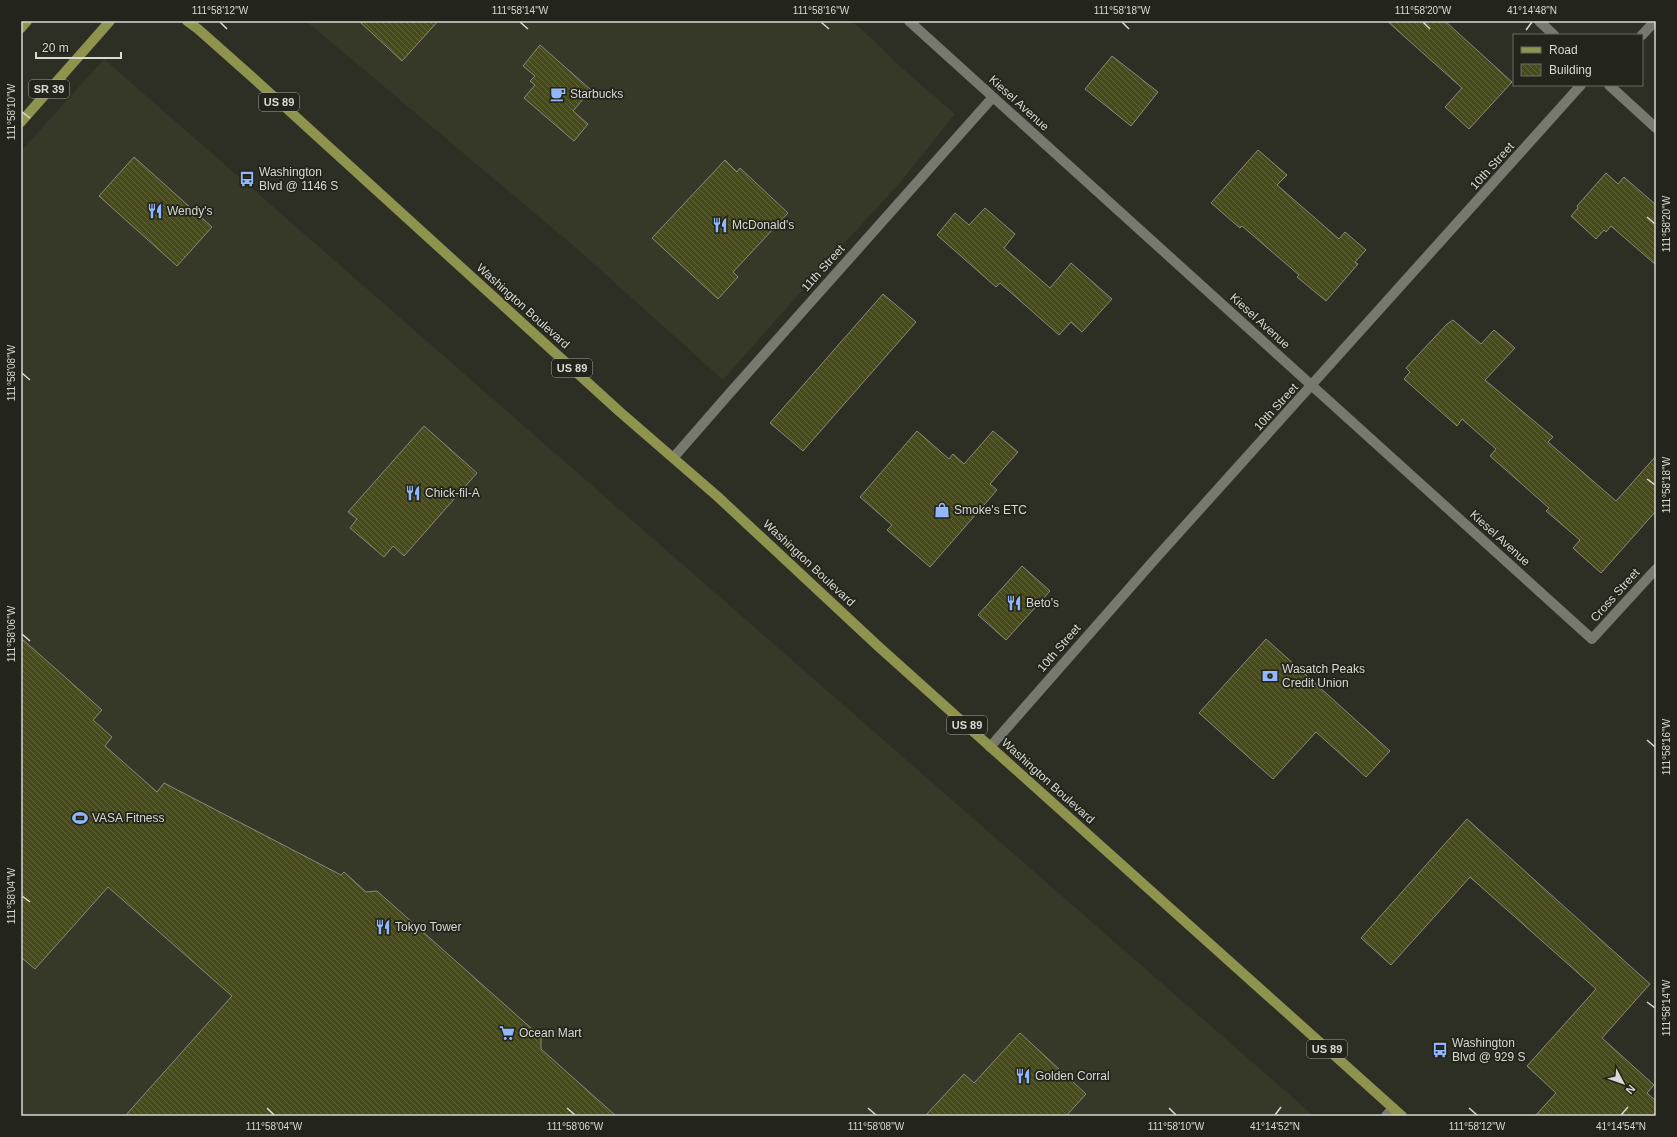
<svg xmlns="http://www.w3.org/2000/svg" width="1677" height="1137" font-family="Helvetica,sans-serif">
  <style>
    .built { fill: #363828 }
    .building { fill: url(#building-back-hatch); stroke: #898a7f }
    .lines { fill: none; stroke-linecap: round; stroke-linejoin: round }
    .minor { stroke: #77796e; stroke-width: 10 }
    .primary { stroke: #8e934e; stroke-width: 10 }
    .ticks { fill: none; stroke: #d8d9d2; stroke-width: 1.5 }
    .labels { text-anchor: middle; stroke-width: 3.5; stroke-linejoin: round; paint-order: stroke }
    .shield { fill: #23241b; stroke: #a2a39b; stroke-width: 1 }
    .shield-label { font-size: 11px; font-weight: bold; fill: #d8d9d2 }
    .poi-label { font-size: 12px; fill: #d8d9d2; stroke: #23241b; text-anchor: start }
    .street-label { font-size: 12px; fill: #d8d9d2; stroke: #23241b }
    .neatline { fill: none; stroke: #d8d9d2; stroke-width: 1.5 }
    .ticks-label { font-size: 10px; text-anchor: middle; fill: #d8d9d2 }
  </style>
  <defs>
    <pattern id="building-back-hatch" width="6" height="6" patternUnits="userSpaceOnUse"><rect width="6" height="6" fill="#474a1b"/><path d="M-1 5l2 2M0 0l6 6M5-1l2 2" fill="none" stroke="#61643b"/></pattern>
  </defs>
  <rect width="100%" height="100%" fill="#2d2e24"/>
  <path class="built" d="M306,21h546l31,28 11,12 61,53 -56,70 -62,67 -114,129 -147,-132z
    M104,59l1210,1057h-1293v-965z"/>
  <path class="building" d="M359,21h79l-36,40z
    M1387,21h58l67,61 -43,47 -24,-22 17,-19z
    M540,45l51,45 -18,21 15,13 -14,17 -50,-43 11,-13 -5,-4 5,-5 -12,-10z
    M1112,56l46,36 -27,34 -46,-37z
    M1258,150l29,25 -10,10 62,54 6,-7 21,18 -11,12 3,2 -32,37 -29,-24 2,-2 -57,-49 -2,2 -29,-25z
    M134,157l78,70 -35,39 -78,-70z
    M725,160l12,12 3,-4 48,45 -55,59 5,5 -20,22 -66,-61z
    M1606,173l12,11 6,-7 32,28v60l-45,-39 -5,6 -2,-2 -8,9 -25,-23 7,-8 -1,-2z
    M985,208l30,26 -11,14 46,40 21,-25 41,36 -30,33 -11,-10 -12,13 -59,-52 -4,4 -59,-52 18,-22 14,12z
    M883,294l33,28 -113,129 -33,-28z
    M1453,320l28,24 13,-14 21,18 -30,32 68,57 -5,5 68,59 40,-45v55l-55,62 -28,-25 7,-8 -34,-29 3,-3 -59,-52 6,-7 -34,-30 -5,7 -53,-47 6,-7 -4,-4 41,-44z
    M424,426l53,47 -73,83 -11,-10 -9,11 -34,-29 7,-9 -9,-7z
    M917,431l32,28 4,-5 11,10 29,-33 25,21 -28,32 7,6 -67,77 -43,-37 5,-5 -32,-28z
    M1022,566l28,25 -44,49 -28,-25z
    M21,638l81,72 -9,10 19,17 -7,9 52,46 7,-9 177,92 3,-3 22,20 11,-1 164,146v12l75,67h-491l107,-120 -124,-109 -73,82 -14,-12z
    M1266,639l124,112 -24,26 -50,-45 -43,47 -74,-66z
    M1467,819l183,165 -48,54 52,47 -7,8 9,8v15h-121l21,-23 -29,-27 69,-77 -126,-112 -79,88 -30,-27z
    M1020,1033l66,61 -20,22h-141l39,-42 10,9z"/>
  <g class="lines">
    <path class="minor" d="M909,21l683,618 64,-70
      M1539,21l15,14
      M1642,35l13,-14
      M1609,85l47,43
      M674,457l54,-62 265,-298
      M990,747l166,-189 425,-473
      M1386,1116l7,-8"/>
    <path class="primary" d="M187,21l11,8 53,47 369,336 97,84 162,151 523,469
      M21,28l6,-7
      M21,122l89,-101"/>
  </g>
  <path class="ticks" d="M220,22l7,7M520,22l8,7M821,22l8,7M1122,22l7,7M1423,22l7,7M1526,30l6,-8M22,112l8,6M1647,217l8,7M22,373l8,7M1647,479l8,6M22,634l8,7M1647,740l8,7M22,896l8,6M1647,1002l8,6M267,1108l7,7M567,1108l8,7M868,1108l8,7M1169,1108l7,7M1469,1108l8,7M1275,1115l6,-8M1621,1115l7,-8"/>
  <defs>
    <symbol id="cafe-bare" viewBox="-9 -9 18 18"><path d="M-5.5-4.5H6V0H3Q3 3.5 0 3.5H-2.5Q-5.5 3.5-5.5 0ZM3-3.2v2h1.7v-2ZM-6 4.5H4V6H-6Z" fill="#93b7fd" stroke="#23241b" stroke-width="2.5" paint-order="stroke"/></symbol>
    <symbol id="bus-bare" viewBox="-9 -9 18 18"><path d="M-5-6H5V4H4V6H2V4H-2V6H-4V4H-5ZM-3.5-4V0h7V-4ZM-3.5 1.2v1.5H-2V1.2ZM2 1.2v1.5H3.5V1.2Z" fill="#93b7fd" stroke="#23241b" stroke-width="2.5" paint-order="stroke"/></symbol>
    <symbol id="restaurant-bare" viewBox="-9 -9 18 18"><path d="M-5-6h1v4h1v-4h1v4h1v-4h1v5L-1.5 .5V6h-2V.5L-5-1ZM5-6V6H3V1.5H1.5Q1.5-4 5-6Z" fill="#93b7fd" stroke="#23241b" stroke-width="2.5" paint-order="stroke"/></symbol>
    <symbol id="shop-bare" viewBox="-9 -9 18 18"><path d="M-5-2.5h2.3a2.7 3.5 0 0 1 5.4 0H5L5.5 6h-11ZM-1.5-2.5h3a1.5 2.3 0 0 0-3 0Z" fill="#93b7fd" stroke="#23241b" stroke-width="2.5" paint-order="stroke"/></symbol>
    <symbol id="bank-bare" viewBox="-9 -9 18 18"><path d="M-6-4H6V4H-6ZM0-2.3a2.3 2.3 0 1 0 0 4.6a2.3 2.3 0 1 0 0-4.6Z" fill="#93b7fd" stroke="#23241b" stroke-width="2.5" paint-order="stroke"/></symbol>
    <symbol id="stadium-bare" viewBox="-9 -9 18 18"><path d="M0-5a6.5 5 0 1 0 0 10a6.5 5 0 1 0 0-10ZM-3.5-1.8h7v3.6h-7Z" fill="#93b7fd" stroke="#23241b" stroke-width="2.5" paint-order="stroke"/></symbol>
    <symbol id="supermarket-bare" viewBox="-9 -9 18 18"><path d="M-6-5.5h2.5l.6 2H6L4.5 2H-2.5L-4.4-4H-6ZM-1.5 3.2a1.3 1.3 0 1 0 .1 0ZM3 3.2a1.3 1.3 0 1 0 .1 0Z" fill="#93b7fd" stroke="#23241b" stroke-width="2.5" paint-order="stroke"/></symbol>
  </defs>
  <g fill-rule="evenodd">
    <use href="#cafe-bare" x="547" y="83" width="22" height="22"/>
    <use href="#bus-bare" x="236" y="168" width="22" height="22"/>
    <use href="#restaurant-bare" x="144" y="200" width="22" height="22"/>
    <use href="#restaurant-bare" x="709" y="214" width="22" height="22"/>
    <use href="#restaurant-bare" x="402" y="482" width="22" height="22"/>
    <use href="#shop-bare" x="931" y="499" width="22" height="22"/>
    <use href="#restaurant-bare" x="1003" y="592" width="22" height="22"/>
    <use href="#bank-bare" x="1259" y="665" width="22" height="22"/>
    <use href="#stadium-bare" x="69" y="807" width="22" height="22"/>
    <use href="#restaurant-bare" x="372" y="916" width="22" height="22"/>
    <use href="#supermarket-bare" x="496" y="1022" width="22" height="22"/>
    <use href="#bus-bare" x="1429" y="1039" width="22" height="22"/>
    <use href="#restaurant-bare" x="1012" y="1065" width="22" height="22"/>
  </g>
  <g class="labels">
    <g class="shield">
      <rect x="29" y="80" width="40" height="18" rx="3"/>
      <rect x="259" y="93" width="40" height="18" rx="3"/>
      <rect x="552" y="359" width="40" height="18" rx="3"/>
      <rect x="947" y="716" width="40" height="18" rx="3"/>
      <rect x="1307" y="1040" width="40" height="18" rx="3"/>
    </g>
    <g class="shield-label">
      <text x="49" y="93">SR 39</text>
      <text x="279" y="106">US 89</text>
      <text x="572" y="372">US 89</text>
      <text x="967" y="729">US 89</text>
      <text x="1327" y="1053">US 89</text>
    </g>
    <g class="poi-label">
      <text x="570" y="98">Starbucks</text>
      <text x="259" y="176">Washington<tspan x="259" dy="14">Blvd @ 1146 S</tspan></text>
      <text x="167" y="215">Wendy's</text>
      <text x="732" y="229">McDonald's</text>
      <text x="425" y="497">Chick-fil-A</text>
      <text x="954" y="514">Smoke's ETC</text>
      <text x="1026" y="607">Beto's</text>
      <text x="1282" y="673">Wasatch Peaks<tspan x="1282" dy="14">Credit Union</tspan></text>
      <text x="92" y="822">VASA Fitness</text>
      <text x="395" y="931">Tokyo Tower</text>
      <text x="519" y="1037">Ocean Mart</text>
      <text x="1452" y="1047">Washington<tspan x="1452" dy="14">Blvd @ 929 S</tspan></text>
      <text x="1035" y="1080">Golden Corral</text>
    </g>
    <g class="street-label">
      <text transform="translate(1019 103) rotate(42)" y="4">Kiesel Avenue</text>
      <text transform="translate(1492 166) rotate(-48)" y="4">10th Street</text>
      <text transform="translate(823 268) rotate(-48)" y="4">11th Street</text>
      <text transform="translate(523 306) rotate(42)" y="4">Washington Boulevard</text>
      <text transform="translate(1260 321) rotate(42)" y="4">Kiesel Avenue</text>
      <text transform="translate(1276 407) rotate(-48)" y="4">10th Street</text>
      <text transform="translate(1500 538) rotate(42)" y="4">Kiesel Avenue</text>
      <text transform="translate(809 563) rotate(43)" y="4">Washington Boulevard</text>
      <text transform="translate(1615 595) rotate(-48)" y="4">Cross Street</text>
      <text transform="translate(1059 648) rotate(-49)" y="4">10th Street</text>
      <text transform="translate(1048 781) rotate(42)" y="4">Washington Boulevard</text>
    </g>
  </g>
  <rect width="1677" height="1137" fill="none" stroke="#23241b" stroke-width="44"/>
  <rect x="1513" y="34" width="130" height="52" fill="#23241b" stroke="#6b6c64"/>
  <rect x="1521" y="47" width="20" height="6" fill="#8e934e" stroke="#6b6c64"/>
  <text x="1549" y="54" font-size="12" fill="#d8d9d2">Road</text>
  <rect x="1521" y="64" width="20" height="12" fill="url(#building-back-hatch)" stroke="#6b6c64"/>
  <text x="1549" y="74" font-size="12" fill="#d8d9d2">Building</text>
  <g transform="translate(1623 1083) rotate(131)" stroke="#23241b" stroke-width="3" paint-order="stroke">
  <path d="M0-3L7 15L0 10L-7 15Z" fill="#d8d9d2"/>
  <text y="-6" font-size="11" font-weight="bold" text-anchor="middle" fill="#d8d9d2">N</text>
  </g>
  <path d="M36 52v6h85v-6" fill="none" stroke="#d8d9d2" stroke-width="2"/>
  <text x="42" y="52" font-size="12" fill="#d8d9d2" stroke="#23241b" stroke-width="3" paint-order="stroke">20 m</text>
  <rect x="22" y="22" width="1633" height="1093" class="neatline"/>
  <g class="ticks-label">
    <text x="220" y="14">111°58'12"W</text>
    <text x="520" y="14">111°58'14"W</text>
    <text x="821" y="14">111°58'16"W</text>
    <text x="1122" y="14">111°58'18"W</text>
    <text x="1423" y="14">111°58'20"W</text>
    <text x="1532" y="14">41°14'48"N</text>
    <text transform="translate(11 112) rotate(-90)" y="4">111°58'10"W</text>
    <text transform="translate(1666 224) rotate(-90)" y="4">111°58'20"W</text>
    <text transform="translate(11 373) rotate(-90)" y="4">111°58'08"W</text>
    <text transform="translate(1666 485) rotate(-90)" y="4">111°58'18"W</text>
    <text transform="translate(11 634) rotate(-90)" y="4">111°58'06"W</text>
    <text transform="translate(1666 747) rotate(-90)" y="4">111°58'16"W</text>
    <text transform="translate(11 896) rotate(-90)" y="4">111°58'04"W</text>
    <text transform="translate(1666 1008) rotate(-90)" y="4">111°58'14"W</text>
    <text x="274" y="1130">111°58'04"W</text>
    <text x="575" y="1130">111°58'06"W</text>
    <text x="876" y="1130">111°58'08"W</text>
    <text x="1176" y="1130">111°58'10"W</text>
    <text x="1275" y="1130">41°14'52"N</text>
    <text x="1477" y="1130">111°58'12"W</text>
    <text x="1621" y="1130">41°14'54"N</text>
  </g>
</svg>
